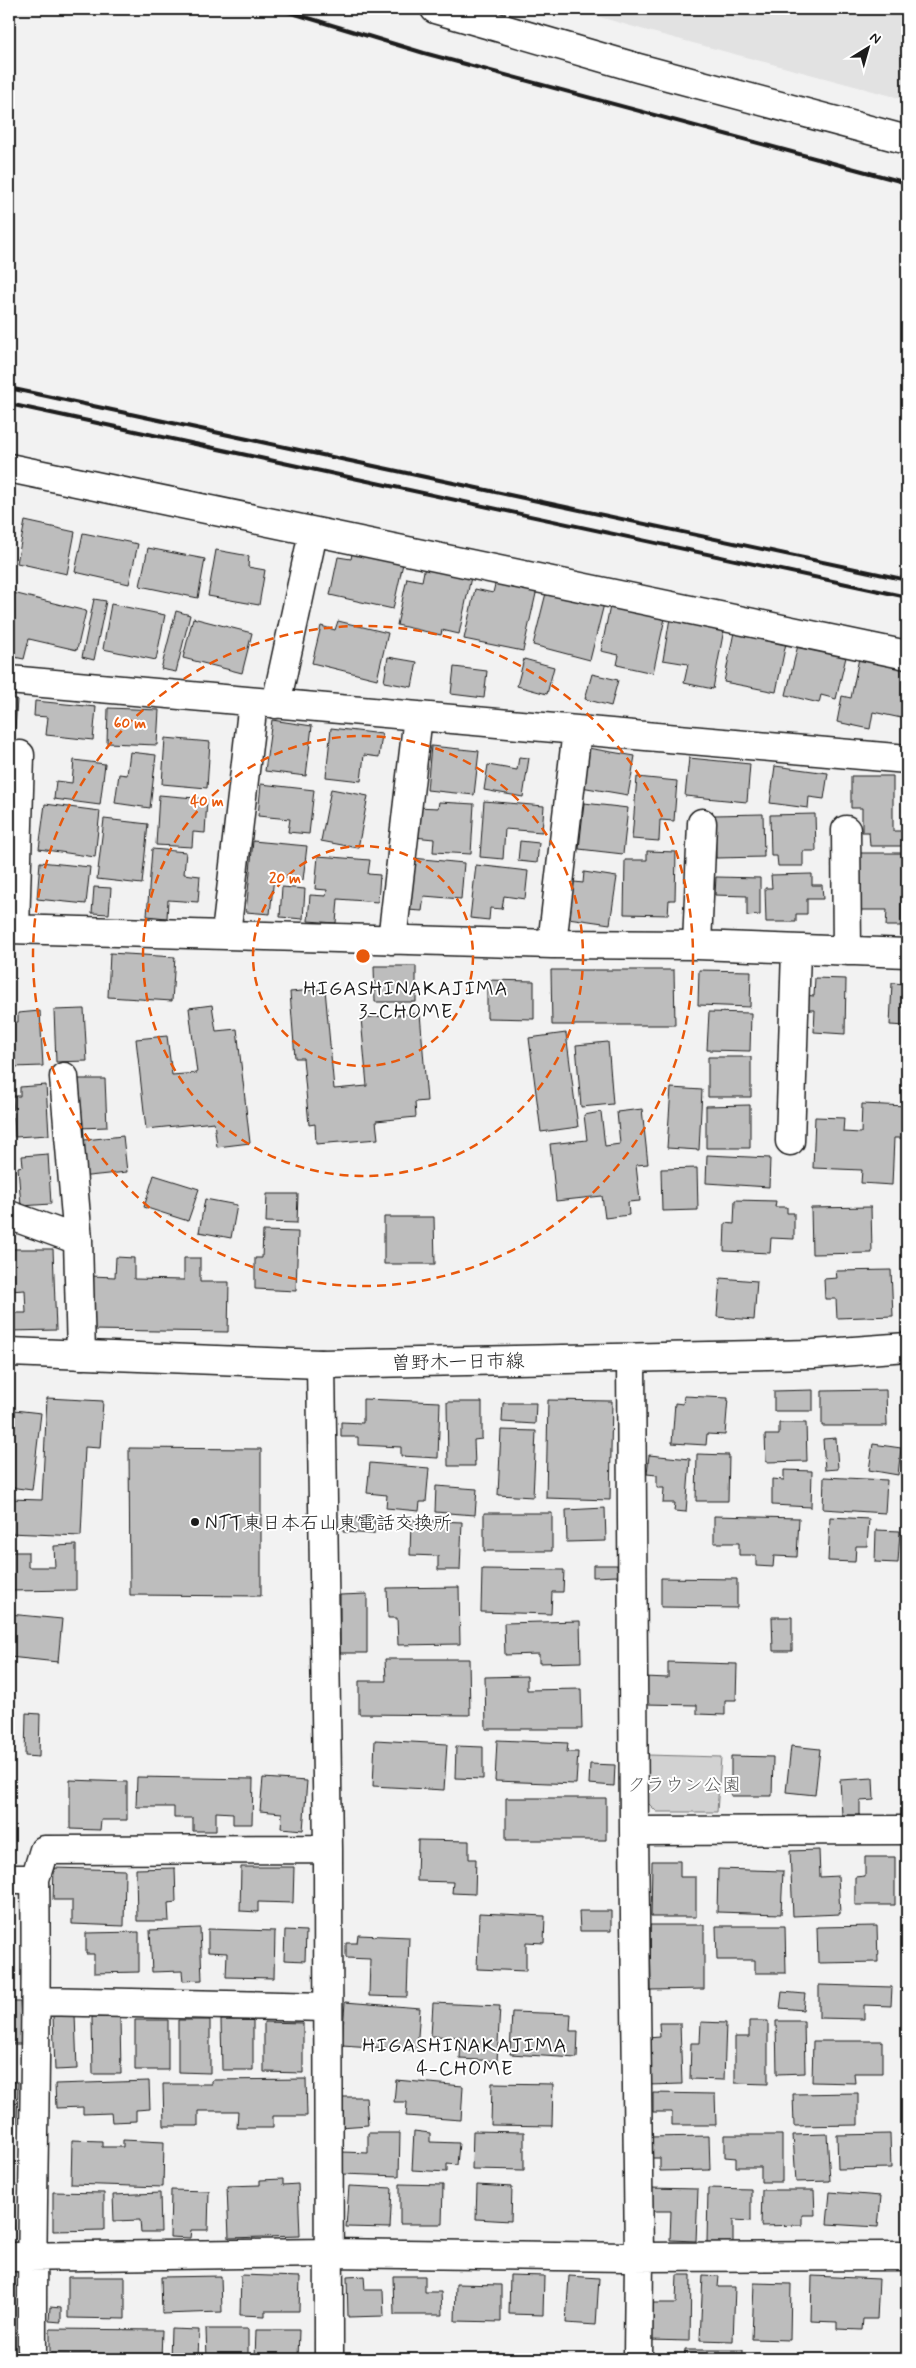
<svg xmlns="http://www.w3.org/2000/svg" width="916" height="2368" font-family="Mynerve,'Klee One',sans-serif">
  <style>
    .built { fill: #e2e2e2 }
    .green { fill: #d2d2d2; stroke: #777 }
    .building { fill: #bdbdbd; stroke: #1c1c1c }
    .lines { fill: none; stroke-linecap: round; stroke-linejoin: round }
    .minor-casing { stroke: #1c1c1c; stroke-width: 31 }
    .major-casing { stroke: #1c1c1c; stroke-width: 31 }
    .minor { stroke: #fff; stroke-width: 28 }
    .major { stroke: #fff; stroke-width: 28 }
    .rail { stroke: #1c1c1c; stroke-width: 4 }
    .ring { fill: none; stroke: #e8590c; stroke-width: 2.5; stroke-dasharray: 9 6 }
    .poi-dot { fill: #1c1c1c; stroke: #fff; stroke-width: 2 }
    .labels { text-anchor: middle; stroke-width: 4; stroke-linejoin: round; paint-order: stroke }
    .street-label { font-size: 19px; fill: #1c1c1c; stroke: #fff }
    .poi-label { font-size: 19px; fill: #1c1c1c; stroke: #fff; text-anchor: start }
    .park-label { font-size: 19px; fill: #5c5c5c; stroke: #fff }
    .neighbourhood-label { font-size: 20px; letter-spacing: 1px; fill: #1c1c1c; stroke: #fff }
    .centre { fill: #e8590c; stroke: #fff; stroke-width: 2.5 }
    .ring-label { font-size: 15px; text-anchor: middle; font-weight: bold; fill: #e8590c; stroke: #fff; stroke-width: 4; stroke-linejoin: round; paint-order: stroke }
  </style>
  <rect width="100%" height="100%" fill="#f2f2f2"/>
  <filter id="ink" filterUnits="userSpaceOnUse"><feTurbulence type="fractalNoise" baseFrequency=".02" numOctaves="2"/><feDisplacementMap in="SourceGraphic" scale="10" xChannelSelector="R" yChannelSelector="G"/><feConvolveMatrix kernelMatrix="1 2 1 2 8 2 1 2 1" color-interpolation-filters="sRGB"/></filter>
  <g filter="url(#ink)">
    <path class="built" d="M572,9h335v91l-259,-69z"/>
    <path class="green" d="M648,1755l73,2 -4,55h-60l-10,-10z"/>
    <path class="building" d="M25,521l50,11 -8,42 -50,-11z
      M83,533l55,11 -9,40 -54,-12z
      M148,548l57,11 -7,39 -58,-12z
      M353,548l51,11 -11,50 -63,-14 8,-38 13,2z
      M216,550l33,6 -1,11 17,3 -6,35 -51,-9z
      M425,566l46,11 -12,57 -17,-4 -1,5 -44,-10 10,-47 15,3z
      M496,580l41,9 -14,62 -59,-12 11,-50 18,4z
      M547,589l57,15 -14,56 -57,-15z
      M13,593l73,18 -9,39 -48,-11 -5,20 -15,-3v-44z
      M94,599l12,2 -12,59 -12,-3z
      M111,604l54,11 -9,45 -53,-11z
      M610,606l55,12 -12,55 -36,-8 2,-10 -18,-4z
      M176,611l14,4 -14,57 -15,-3z
      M193,618l59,15 -10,40 -59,-15z
      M670,618l54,11 -11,60 -29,-6 4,-19 -25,-4z
      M338,621l50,12 -11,46 -65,-16 9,-37 14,4z
      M734,632l52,11 -10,49 -52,-10z
      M798,645l48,12 -10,42 -15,-4 -2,8 -33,-8z
      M388,657l29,5 -5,25 -28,-5z
      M859,658l48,11 -1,50 -33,-7 -3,17 -33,-7 5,-26 9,2z
      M524,659l30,8 -7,27 -30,-8z
      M454,667l33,4 -3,27 -33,-4z
      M592,674l26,6 -7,26 -26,-7z
      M9,699h8l-2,31 -6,-1z
      M35,701l61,6 -3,33 -47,-5 2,-18 -14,-1z
      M108,708l51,2 -2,35 -50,-2z
      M272,720l40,6 -6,50 -41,-5z
      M331,728l51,6 -3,23 -15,-2 -3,26 -35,-4z
      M165,738l45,4 -3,46 -45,-4z
      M431,746l48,5 -5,44 -47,-5z
      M588,748l47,8 -7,39 -47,-8z
      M130,752l26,3 -6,53 -35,-5 4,-29 8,1z
      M519,757l10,1 -6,39 -39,-7 4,-25 29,5z
      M689,758l61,6 -3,38 -62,-6z
      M74,760l31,4 -5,41 -46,-6 2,-18 16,2z
      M775,766l53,7 -4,26 -15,-2 -1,11 -38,-5z
      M851,776h42v55h13v15h-36l-1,-14h-7v-24h-11z
      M637,777l40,4 -3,40 -14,-1 -1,21 -27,-2z
      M261,784l53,6 -5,44 -21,-2 2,-13 -32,-3z
      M331,789l37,7 -10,52 -37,-7z
      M159,795l48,4 -2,34 -12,-1 -1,15 -36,-2z
      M484,801l60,5 -2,26 -37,-3 -2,30 -23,-2z
      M439,802l35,2 -3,50 -38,-2 1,-13 -20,-2 2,-30 22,1z
      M584,803l44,5 -5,46 -44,-5z
      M45,804l55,7 -5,46 -56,-8z
      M763,814l1,43 -48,1 -1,-43z
      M815,814l1,37h-13v15h-25l-1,-10h-6l-1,-41z
      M104,819l44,5 -6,60 -45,-5z
      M253,841l54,5 -4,34 -29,-3 -4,37 -24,-2z
      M520,841l19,2 -2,20 -19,-2z
      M152,849l34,3 -2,22 16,2 -2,26 -30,-2 -1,18 -20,-2z
      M647,851l29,1 -1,48h-6l-1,15 -44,-1 1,-54h22z
      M857,853h45l-1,73h-15l1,-16h-30z
      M318,856l52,4 -2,14 12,1 -2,27 -40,-3 -2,24 -28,-2 2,-26 16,1 1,-6 -12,-1z
      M412,858l52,5 -3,36 -37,-3 -2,15 -15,-1z
      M40,862l50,5 -4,37 -49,-5z
      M476,865l52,6 -3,28 -21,-3 -2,13 -12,-1 -1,12 -19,-2z
      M584,872l33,5 -7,47 -49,-7 5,-36 17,2z
      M812,874v11h10l1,14h-16v15h-11v8h-30l-1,-34h7l-1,-13z
      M716,877l44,1v37l-13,1v-20l-32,-1z
      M94,887l17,1 -2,26 -17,-1z
      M282,887l23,2 -2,30 -23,-2z
      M110,953l65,4 -3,44 -64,-4z
      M374,966h42v36h-41z
      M551,970h123l1,55h-123z
      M699,970l52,1 -1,36 -52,-2z
      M815,978l31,1 -1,55 -31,-2 1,-22h-11v-15l10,1z
      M487,980l47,1v38l-47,-1z
      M892,983l15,1v42l-17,-1z
      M325,989l9,100 33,-3 -6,-68 59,-5 7,88 -12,1 1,15 -40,4 2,18 -62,5 -1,-20 -6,1 -6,-67h-8l-5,-66z
      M212,1005l4,26 21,-2 13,114 -33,4 -3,-25 -68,7 -10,-90 31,-3 5,39 25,-2 -8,-65z
      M84,1009l3,52 -31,1 -2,-52z
      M40,1011l3,55 -30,1 -4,-44 9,-1v-9z
      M709,1012l42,1 -1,38 -43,-1z
      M566,1033l12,94 -37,5 -12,-94z
      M608,1042l5,62 -32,3 -5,-62z
      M708,1057h43v40h-43z
      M77,1079h28l2,48 -28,1z
      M46,1085l3,50 -34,2 -2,-41h7v-9z
      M671,1088l31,2 -3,60 -32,-2z
      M862,1104l45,2v32h-13l-2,47 -31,-2 1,-13 -49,-2 2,-51 29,1 -1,14 18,1z
      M750,1105v43h-44v-42z
      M642,1109l6,55 -12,1 4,36 -12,1 1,13 -24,3 -3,-22 -46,5 -6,-57 37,-4 -3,-25 17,-3 4,34 15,-2 -3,-32z
      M123,1136l4,36 -48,5 -4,-36z
      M48,1154l3,50 -30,2 -3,-39 5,-1 -1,-10z
      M707,1155l63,3 -1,29 -63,-4z
      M697,1168l1,42 -36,1 -1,-42z
      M154,1175l45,14 -11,32 -44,-14z
      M267,1194h31l-1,29 -31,-1z
      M205,1199l32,6 -6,33 -32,-6z
      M735,1200l41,1 -1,6h12v6h7v26l-23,-1 -1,15 -46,-2 1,-28 9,1z
      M871,1207l1,46 -60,1 -1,-46z
      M384,1217h50l1,47h-51z
      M263,1231l35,1 -2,59 -41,-2v-31h7z
      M9,1249h44l3,81 -46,1v-18h16l-1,-23 -16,1z
      M116,1257l18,1v21l50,1v-22h16v24h29l-1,50 -138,-2 1,-54 24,1z
      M891,1270l2,46 -56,2 -1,-19h-11l-1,-20 13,-1 -1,-7z
      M720,1278l37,3 -3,39 -37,-3z
      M813,1390v21h-39v-20z
      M886,1390l1,36h-65v-35z
      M684,1396l44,2 -3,37 -18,-1 -1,11 -34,-2 3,-40 8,1z
      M47,1398l56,3 -3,47 -15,-1 -4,89 -72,-3v-34l33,1z
      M363,1399l77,3 -2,56 -37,-2v-9l-43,-2v-8h-17v-15l22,1z
      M548,1400l64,1 -2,99 -64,-2z
      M447,1402h35v37l-8,1 1,26h-27z
      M503,1403h33l-1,21 -33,-2z
      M14,1410l27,3 -9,77 -23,-3v-35z
      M779,1423h27l1,38 -41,1 -1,-27h14z
      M501,1430l35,1 -3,66 -35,-2z
      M836,1438l2,31 -13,1 -2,-31z
      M873,1444l28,4 -3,27 -29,-5z
      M129,1448l132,1v147l-131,-1z
      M697,1454l32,1 -1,46h-32z
      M649,1455l41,4 -4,53 -12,-1 1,-8h-12l1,-15h-7v-13l-10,-1z
      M370,1463l59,5 -3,34h-6l-1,9 -33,-3 1,-13 -20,-2z
      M784,1470l28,1 -1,36 -39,-2v-26l12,1z
      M824,1477l63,3 -2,33 -62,-4z
      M436,1486l41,3 -2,26 -40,-3z
      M605,1508l1,33 -39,1 -1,-32z
      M484,1513h68v38h-68z
      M714,1516l85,2 -2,39 -23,-1 -1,11 -17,-1v-11h-17v-12h-25z
      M344,1517l31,2 -1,15 -31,-2z
      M830,1517l39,2 -2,27h-11l-1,16 -27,-1z
      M411,1520l51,2 -2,48h-22v-14l-28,-1z
      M876,1530l24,1 -2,32 -23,-1z
      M76,1545v45l-67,1v-39h19v15h27l-1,-21z
      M593,1565h24l1,11 -25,1z
      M482,1569l82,1 -1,22h-11l-1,22 -70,-2z
      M661,1578l76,1v29l-76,-1z
      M459,1587l1,57 -62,1 -1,-27h-9l-1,-30z
      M367,1594v59h-27v-58z
      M9,1614l53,5 -4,43 -49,-5z
      M772,1617h20v34h-19z
      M580,1621l1,41 -42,1v-9l-34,1 -1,-32z
      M385,1659h84l1,56 -111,-1v-33h27z
      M668,1662l69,2 -1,36h-11v15l-28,-1v-9l-53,-1 1,-27 23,1z
      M527,1676v14l54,-1 1,40h-96l-1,-52z
      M26,1713l14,1 -1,43 -14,-1z
      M375,1740l72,4 -3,46 -71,-4z
      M497,1740l71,3 -1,9h11l-2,32 -81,-3z
      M456,1746l27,1v32l-28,-1z
      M791,1746l29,3 -5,46 -29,-3z
      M731,1756l42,1 -1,39h-41z
      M590,1764l25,1 -1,21 -25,-2z
      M137,1777l116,2 -1,45h-19v-11l-17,-1v19h-23v-13h-19v-11h-38z
      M263,1778l44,3 -4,49 -22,-2 1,-15 -22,-2z
      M873,1778l1,22 -14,1v14h-18l-2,-35z
      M70,1780l57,2v38h-26l-1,10 -30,-1z
      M506,1798h100v42h-100z
      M9,1800h1v47h-1z
      M418,1840l51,1v18h7l-1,35 -23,-1 1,-11 -36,-1z
      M819,1850l1,27 18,-1 2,38 -47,2 -3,-65z
      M865,1857h30v48h-40v-28l10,-1z
      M652,1861h28v16h16v40h-45z
      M241,1867h53l-1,36 -35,-1v10l-18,-1z
      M54,1868l71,2 -1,56 -52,-2v-24h-19z
      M175,1868l1,34 -8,1 1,18h-32l-1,-52z
      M718,1869l65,2 -2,43 -64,-2z
      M579,1911h32v20h-31z
      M479,1913l66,3 -1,27 -18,-1v29l-49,-2z
      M9,1922l3,1 -2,34h-1z
      M650,1925h54v64l-53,1z
      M716,1926h69l1,47h-31v-13h-38z
      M877,1926l1,36 -60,1 -1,-36z
      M200,1928l2,52 -19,1 -1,-10 -30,1 -2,-42z
      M208,1929l67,2 -1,47 -48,-1 1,-24 -19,-1z
      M285,1930l21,1 -1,30 -21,-1z
      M139,1932v40l-45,1v-19h-8v-21z
      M358,1935l51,2 -2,60 -38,-1 1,-37 -24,-1v-15h11z
      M819,1985l73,2 -1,19 -27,-1v14l-45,-1z
      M782,1992l23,2 -2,16 -23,-2z
      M9,2002h11l2,42h-13z
      M345,2002l75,6 -3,42 -75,-5z
      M433,2003l67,3 -3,55 -37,-2 1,-22 -30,-1z
      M512,2012l59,2 -1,17h8l-1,27 -67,-4z
      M75,2015l2,54 -22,1 -2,-54z
      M92,2017h28l1,57h-28z
      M135,2020h33v50h-33z
      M178,2020h32v53l-32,-1z
      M221,2020h32v50h-31z
      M749,2021h19v63l-33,-1v-46h14z
      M776,2021h28l1,52 -28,1z
      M264,2022l39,1v50l-39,-1z
      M701,2022l25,1 -2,57 -34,-1 1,-36h9z
      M659,2023h21l2,61 -34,1 -1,-47 13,-1z
      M813,2041h69v32h-28l1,10 -43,-1z
      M306,2079l1,37h-34v12h-36l1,-17h-40v15h-34l-1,-42h49v-4z
      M396,2080l67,6 -2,34 -55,-4 1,-14h-13z
      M149,2081l1,28 -14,1v11l-24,1 -1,-9 -28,1v-7l-27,1 -1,-24z
      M9,2082h9l-1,42h-8z
      M492,2083l61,1 -1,42 -61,-1z
      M653,2093l62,1 1,31h-44v-13h-19z
      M858,2093v32l-64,1 -1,-32z
      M339,2097h27l2,28 -28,2z
      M414,2131l16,2v9l29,1 -2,22 -10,-1v8l-35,-2z
      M473,2131l51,1v38l-52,-1z
      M368,2133h32l-1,43 -57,-2v-22l26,1z
      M827,2134l3,47 -34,1 -3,-47z
      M890,2134l1,34 -53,1 -1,-34z
      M725,2135h57v47h-21v-15h-25v-9l-11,-1z
      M709,2136l1,34 -50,1v-13h-12v-21z
      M72,2140l30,1v6h21v-7l41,2 -1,45 -92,-3z
      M283,2179v6l15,-1 2,52 -71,2 -2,-52 33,-1v-5z
      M400,2184l43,1 -1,39h-42z
      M477,2185l35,2 -1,34 -35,-2z
      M349,2186l43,2 -2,40 -44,-1z
      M649,2188l49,1 -2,52 -26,-1 1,-29h-22z
      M708,2188l43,1v32l-18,-1v23h-26z
      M9,2190h3l2,40h-5z
      M171,2190l38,1 -1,39h-17l-1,8 -20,-1z
      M762,2190h52l1,25h-13v10l-41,1z
      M53,2192l51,1v37l-51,1z
      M830,2192l51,4 -3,31 -51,-3z
      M160,2193l1,39h-20l-1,-12 -26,1 -1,-26z
      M241,2275l59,2 -1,34h-34v5l-25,-1z
      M510,2275l34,1 -1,39 -34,-1z
      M677,2275h14l-1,66 -42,-1 1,-37h27z
      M703,2275l16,1 -1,11h17l-2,54 -33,-1z
      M221,2276l1,36 -60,2 -1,-37z
      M364,2276l1,14h18l1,26 -36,1 -1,-40z
      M393,2276h32v16h16l1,23h-48z
      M569,2276l30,2 -3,47 -30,-2z
      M812,2276l67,3 -2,40h-14l-1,11 -25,-1v-7l-26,-1z
      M68,2277h57v42l-57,-1z
      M9,2278h4l-1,16h-3z
      M754,2283l37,1 -1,56 -38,-1z
      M456,2284l45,1v37l-46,-1z
      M50,2307l11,1v14l-12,-1z
      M50,2329l112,1 -1,29h-111z
      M171,2329l28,1 -1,29h-28z
      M206,2329h42v30h-41z
      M256,2330h43l-1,29h-43z
      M685,2350h58v9h-58z"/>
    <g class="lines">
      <defs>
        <path id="minor" d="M435,9l203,59 269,72
          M9,468l898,187
          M9,680l898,79
          M276,704l37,-171
          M846,830l1,121
          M9,929l543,15 145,1 210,8
          M15,929l5,-174
          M226,934l27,-232
          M392,940l26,-224
          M552,944l25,-214
          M697,945l5,-122
          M64,1077l14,163 3,115
          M790,1141l6,-191
          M9,1215l69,25
          M631,1358l3,473 5,426 -1,102
          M321,1364l7,485 1,510
          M634,1831l273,-1
          M9,1879h26l9,-29 284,-1
          M37,2001l290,6
          M9,2257l320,-4 298,4 280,-1
          M32,2359c-1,-160 6,-320 3,-480"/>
        <path id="major" d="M9,1352l312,12 492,-10 94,-7"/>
      </defs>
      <use href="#minor" class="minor-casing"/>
      <use href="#major" class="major-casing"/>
      <use href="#minor" class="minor"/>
      <use href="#major" class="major"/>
      <path class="rail" d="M279,9l145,44 483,130
        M9,388l898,192
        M9,404l898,193"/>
    </g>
  </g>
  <g class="ring">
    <circle cx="363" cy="956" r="110"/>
    <circle cx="363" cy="956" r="220"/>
    <circle cx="363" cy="956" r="330"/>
  </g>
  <circle class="poi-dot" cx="195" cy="1522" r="5"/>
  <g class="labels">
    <g class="street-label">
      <text transform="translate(458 1361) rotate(-1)" y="7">曽野木一日市線</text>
    </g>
    <g class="poi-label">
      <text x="205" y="1529">NTT東日本石山東電話交換所</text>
    </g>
    <g class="park-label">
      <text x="684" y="1791">クラウン公園</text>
    </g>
    <g class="neighbourhood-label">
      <text x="406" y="995">HIGASHINAKAJIMA<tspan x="406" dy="23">3-CHOME</tspan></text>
      <text x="465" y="2052">HIGASHINAKAJIMA<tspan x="465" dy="23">4-CHOME</tspan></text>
    </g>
  </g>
  <circle cx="363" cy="956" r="8" class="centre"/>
  <g class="ring-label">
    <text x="130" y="728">60 m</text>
    <text x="207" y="806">40 m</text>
    <text x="285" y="883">20 m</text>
  </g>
  <rect width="916" height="2368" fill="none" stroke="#fff" stroke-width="30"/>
  <rect x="15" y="15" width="886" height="2338" fill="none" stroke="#1c1c1c" stroke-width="2" filter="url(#ink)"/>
  <g transform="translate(868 48) rotate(37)" stroke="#ffffff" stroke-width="4" paint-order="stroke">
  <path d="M0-4L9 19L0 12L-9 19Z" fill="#1c1c1c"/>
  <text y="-8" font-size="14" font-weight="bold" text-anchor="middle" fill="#1c1c1c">N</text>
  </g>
</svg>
